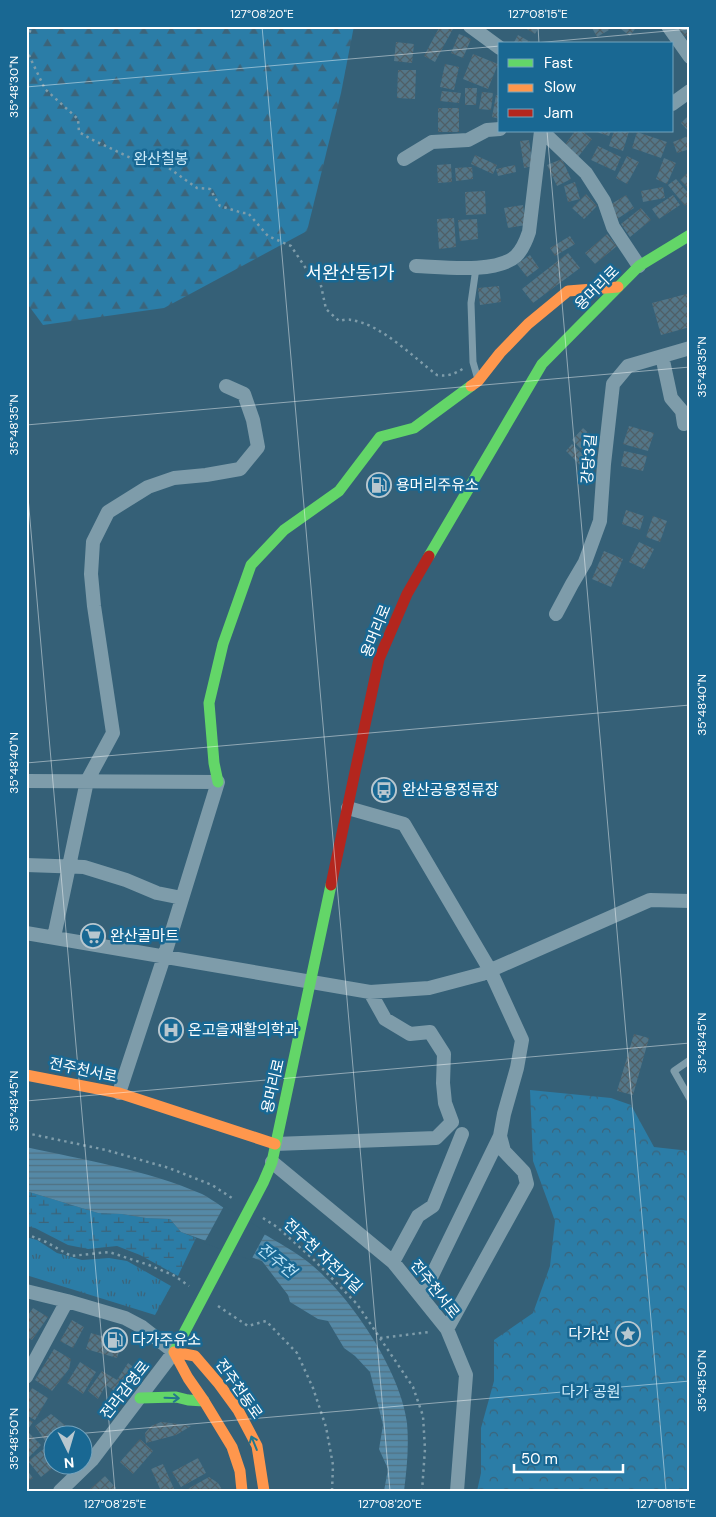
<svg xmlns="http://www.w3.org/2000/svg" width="716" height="1517" font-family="'DM Sans','Noto Sans KR',sans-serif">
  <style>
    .grass { fill: url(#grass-tufts) }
    .forest { fill: url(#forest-firs) }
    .wetland { fill: url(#wetland-marsh) }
    .park { fill: url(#park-crowns) }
    .water { fill: url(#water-rules) }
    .pier { fill: #356077 }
    .building { fill: url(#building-cross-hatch) }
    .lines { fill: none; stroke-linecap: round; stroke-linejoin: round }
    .path { stroke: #7e9caa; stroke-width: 2.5; stroke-dasharray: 2.5 4; stroke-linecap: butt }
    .lane { stroke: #7e9caa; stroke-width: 7 }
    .street { stroke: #7e9caa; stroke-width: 14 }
    .fast { stroke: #63d668; stroke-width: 11 }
    .slow { stroke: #ff974d; stroke-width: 11 }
    .jam { stroke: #b3261e; stroke-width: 11 }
    .oneway { stroke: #24788d }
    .ticks { fill: none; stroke: #fff; stroke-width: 1; stroke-opacity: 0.45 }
    .labels { text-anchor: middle; stroke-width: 5; stroke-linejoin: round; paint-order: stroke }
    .park-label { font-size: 15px; fill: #d0edfb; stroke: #196893 }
    .street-label { font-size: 15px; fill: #fff; stroke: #196893 }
    .poi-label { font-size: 15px; fill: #fff; stroke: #196893; text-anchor: start }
    .water-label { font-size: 16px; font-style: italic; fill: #bde4f7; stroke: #196893 }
    .quarter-label { font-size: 18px; fill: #fff; stroke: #196893 }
    .neatline { fill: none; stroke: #fff; stroke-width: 2 }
    .ticks-label { font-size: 12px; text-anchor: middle; fill: #fff }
  </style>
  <defs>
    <pattern id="grass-tufts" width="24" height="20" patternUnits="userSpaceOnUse" patternTransform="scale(1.25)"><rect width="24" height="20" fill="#2b7da7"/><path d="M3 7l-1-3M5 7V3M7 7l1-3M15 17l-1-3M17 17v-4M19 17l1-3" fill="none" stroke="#3c647a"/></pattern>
    <pattern id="forest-firs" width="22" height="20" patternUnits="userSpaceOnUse" patternTransform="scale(1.25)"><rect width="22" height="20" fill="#2b7da7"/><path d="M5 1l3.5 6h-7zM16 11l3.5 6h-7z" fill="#3c647a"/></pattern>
    <pattern id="wetland-marsh" width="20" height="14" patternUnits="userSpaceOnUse" patternTransform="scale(1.25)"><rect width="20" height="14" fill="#2b7da7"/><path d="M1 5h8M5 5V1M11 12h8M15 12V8" fill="none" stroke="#3c647a"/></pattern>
    <pattern id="park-crowns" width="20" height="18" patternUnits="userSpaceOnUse" patternTransform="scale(1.25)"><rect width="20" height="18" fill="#2b7da7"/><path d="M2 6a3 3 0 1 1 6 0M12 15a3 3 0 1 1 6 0" fill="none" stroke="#3c647a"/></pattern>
    <pattern id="water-rules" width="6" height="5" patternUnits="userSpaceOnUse" patternTransform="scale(1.25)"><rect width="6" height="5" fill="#5589a6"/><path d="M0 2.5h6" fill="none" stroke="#517182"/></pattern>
    <pattern id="building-cross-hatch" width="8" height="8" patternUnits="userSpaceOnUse" patternTransform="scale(1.25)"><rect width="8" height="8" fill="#537688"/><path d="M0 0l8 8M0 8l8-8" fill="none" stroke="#4f5f67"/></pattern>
  </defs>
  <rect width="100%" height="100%" fill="#356077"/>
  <path class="grass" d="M26,1237l11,3 20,13 25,7 27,-2 18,3 44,25 -16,29 -129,-40z"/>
  <path class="forest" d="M26,26h328l-13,67 -34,138 -143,77 -121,17 -17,-23z"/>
  <path class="wetland" d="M26,1191l72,22 24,1 24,4 24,1 11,13 15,6 -18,38 -38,-21 -23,-9 -29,3 -20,-4 -33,-17 -9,-2z"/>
  <path class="park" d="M530,1090l81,8 20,7 23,42 36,4v340h-213l4,-18v-45l13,-47v-41l39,-27 17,-47 5,-45 -22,-60z"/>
  <path class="water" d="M26,1147c58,13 121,23 176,47 6,3 13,8 19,12 13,9 25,17 38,25 18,11 38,21 54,35 39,33 88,106 94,157 2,23 0,45 -3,68h-20l4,-22 -9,-20 4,-24 -13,-53 -15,-16 -11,-8 -16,-27 -10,-2 -28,-17 -2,-7 -26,-34 -81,-29 -11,-13 -24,-1 -24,-4 -24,-1 -72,-22z"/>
  <path class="pier" d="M224,1206l42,26 -15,28 -47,-17z"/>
  <path class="building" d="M440,26l14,1 -19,35 -11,-6z
    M522,26h18l-5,8z
    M591,26h16l2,4 -12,7z
    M617,26h20l-7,10z
    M677,26h13v7l-5,4z
    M459,34l12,5 -8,19 -12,-5z
    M518,35l16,9h-21z
    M396,42l18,2 -2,19 -18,-2z
    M473,54l25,10 -10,25 -25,-10z
    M445,64l14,3 -5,23 -14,-3z
    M398,70h18l-1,29 -18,-1z
    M465,88h12l-1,17h-11z
    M442,91l19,2 -2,10 -19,-2z
    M482,92l11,1 -2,17 -12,-1z
    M496,95l4,1v23l-8,-2z
    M438,108h21v24h-21z
    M690,114v19l-9,-10z
    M575,131h7l10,8 -14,18 -14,-11z
    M593,131h18l-2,5z
    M614,131h15l-6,20 -14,-5z
    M637,132l30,10 -6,16 -29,-10z
    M690,135v14l-13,4 -4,-11z
    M529,140l4,26 -9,2 -4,-27z
    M598,146l23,11 -6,14 -24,-11z
    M475,155l22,10 -4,9 -22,-10z
    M627,156l12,6 -12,22 -11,-6z
    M664,158l12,5 -9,21 -11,-5z
    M562,159l9,20 -14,7 -10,-21z
    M451,164l1,18 -14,1 -1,-18z
    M515,165l1,7 -18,4 -2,-7z
    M472,167l1,12 -17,2 -1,-13z
    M687,173l3,3v15l-10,-11z
    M676,179l14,16v6l-5,5 -17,-21z
    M575,182l5,17 -12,3 -4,-16z
    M663,187l2,11 -22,4 -2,-11z
    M485,191l1,23 -20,1 -1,-23z
    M586,194l11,12 -13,13 -12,-11z
    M626,195l8,13 -17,11 -9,-13z
    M673,195l7,10 -21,14 -7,-10z
    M523,205l3,20 -18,3 -4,-20z
    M641,208l10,12 -21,17 -9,-13z
    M454,218l2,29 -17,2 -2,-30z
    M477,219l1,20 -18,2 -2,-21z
    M607,234l10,12 -22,18 -10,-11z
    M570,236l5,8 -20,12 -5,-8z
    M568,253l12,15 -47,35 -11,-14z
    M530,255l9,13 -12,9 -10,-13z
    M499,286l2,16 -21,3 -2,-17z
    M690,293v34l-29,8 -9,-32z
    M629,426l25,7 -6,18 -25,-7z
    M583,428l13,12 -11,13 -13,-13z
    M572,444l17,16 -7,7 -16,-16z
    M624,451l23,5 -4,15 -22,-5z
    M626,510l18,6 -4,14 -18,-6z
    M653,516l14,5 -7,21 -14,-5z
    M639,542l15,7 -10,20 -15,-7z
    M604,551l19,8 -12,28 -19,-8z
    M634,1034l15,4 -16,57 -16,-4z
    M33,1308l15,9 -16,23 -6,-3v-19z
    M72,1320l12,7 -11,21 -13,-7z
    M91,1333l31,9 -5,16 -31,-9z
    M54,1349l17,10 -2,10 -17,22 -17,-11z
    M80,1362l16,10 -13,22 -16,-11z
    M128,1363l8,6 -16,26 -14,-10 -8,14 -10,-8 14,-20 15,9z
    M32,1388l16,10 -13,22 -9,-5v-18z
    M51,1414l24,19 -2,1h-21v17l-17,-25z
    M26,1418l7,4 -7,10z
    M161,1422l10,1 20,3 -15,9 -30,8 -1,-10 6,-7z
    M29,1433l12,12 -15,15v-25z
    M140,1439l13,12 -20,23 -13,-12z
    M45,1448l7,10v6h6l-17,13 -13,-16z
    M198,1458l8,15 -25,14 -9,-15z
    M163,1464l12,27h-14l-10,-22z
    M26,1469l7,9 -7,5z
    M105,1476l11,12 -3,3h-21l-2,-2z
    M209,1477l9,6 5,8h-39z"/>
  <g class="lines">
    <path class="path" d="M26,38l7,-12
      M26,49l19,40 33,30 1,13 12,7 42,20 14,-2 12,4 38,27 13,1 10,17 23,7h5l20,23 23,10 16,24 13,11 6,28 13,12c4,-1 9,-2 12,-1 30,4 62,37 86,55 10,2 18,-1 27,-7
      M26,1133l80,17 63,18 43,17 23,15
      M263,1218l14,9 36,32 44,45 56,83 10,29 2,33 -3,42
      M26,1234l20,8 25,14 38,-4 40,13 26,11 14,10
      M218,1306l30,20 18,-5 31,32 16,35 13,39 7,38 -1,26
      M380,1338l50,-6"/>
    <path class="lane" d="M476,268l-5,35 2,59 4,14
      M690,1060l-16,11 16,28"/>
    <path class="street" d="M470,26l30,22
      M668,26l22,31
      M672,104l18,-13
      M542,131l44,42 18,28 9,26 26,39
      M404,159l28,-17 36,-2 19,-10 13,-1
      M416,266c26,1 80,8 100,-10 7,-7 10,-15 13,-24l12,-101
      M662,356l9,42 11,13 2,13
      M556,614l16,-30 13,-22 15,-41 4,-57 9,-80 15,-18 62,-18
      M26,781l192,1 -54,175 -45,136
      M348,808l56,16 86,146 32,70 -5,28 -13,46 -4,22 4,15 20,21 3,12 -80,145
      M26,865l58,2 42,13 31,13 25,5
      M26,933l344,59 59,-4 53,-14 168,-74 40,1
      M54,937l33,-156 26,-48 -19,-127 -3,-32 2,-32 15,-30 40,-25 26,-9 32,-3 34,-6 18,-22 -5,-27 -9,-26 -18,-8
      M275,1144l161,-6 16,-16 -7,-19 -2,-20 1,-29 -14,-22 -20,2 -25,-15 -15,-27
      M272,1162l121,100 54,67 19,46 -9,116
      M393,1262l25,-46 15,-10 29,-72
      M26,1291l41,10 58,17 17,9 32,25 -82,108 -32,31
      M422,1296l78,-160
      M26,1377l41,-76"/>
    <path class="fast" d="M429,556l113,-192 97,-98 51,-31
      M218,782l-4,-19 -5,-60 14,-59 28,-79 33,-35 55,-39 41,-54 34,-9 57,-42
      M174,1352l89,-169 9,-21 59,-277
      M140,1398l36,-1 12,3 16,1"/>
    <path class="slow" d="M471,386l7,-5 22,-28 28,-29 40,-33 50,-4
      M26,1075l93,18 156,51
      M174,1352l21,4 24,28 19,26 19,36 7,45
      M174,1352l14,26 16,23 28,46 8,24 2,20"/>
    <path class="jam" d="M331,885l48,-226 28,-65 22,-38"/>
  </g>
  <defs><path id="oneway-shaft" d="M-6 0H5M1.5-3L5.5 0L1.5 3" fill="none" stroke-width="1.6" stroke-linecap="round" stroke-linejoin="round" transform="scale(1.25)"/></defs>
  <g class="oneway">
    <use href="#oneway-shaft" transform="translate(172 1398) rotate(2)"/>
    <use href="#oneway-shaft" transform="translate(254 1443) rotate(-112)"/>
  </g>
  <path class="ticks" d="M262,26l128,1465M538,26l1,18M524,44l166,-15M26,87l474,-41M547,131l119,1360M26,425l664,-58M26,474l89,1017M26,763l664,-58M26,1101l664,-58M75,1434l615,-53M26,1439l26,-3"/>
  <defs>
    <symbol id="fuel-ring" viewBox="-11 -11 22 22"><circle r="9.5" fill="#196893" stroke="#b8c7cf" stroke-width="1.5"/><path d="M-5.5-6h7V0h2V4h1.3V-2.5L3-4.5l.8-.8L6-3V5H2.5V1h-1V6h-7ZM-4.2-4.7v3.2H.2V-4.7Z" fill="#b8c7cf"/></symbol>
    <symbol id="bus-ring" viewBox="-11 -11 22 22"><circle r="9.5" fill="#196893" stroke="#b8c7cf" stroke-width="1.5"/><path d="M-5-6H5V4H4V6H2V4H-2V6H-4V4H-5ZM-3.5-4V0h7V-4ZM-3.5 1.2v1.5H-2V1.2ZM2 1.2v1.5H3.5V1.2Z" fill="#b8c7cf"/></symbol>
    <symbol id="supermarket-ring" viewBox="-11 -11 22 22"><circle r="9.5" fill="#196893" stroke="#b8c7cf" stroke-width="1.5"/><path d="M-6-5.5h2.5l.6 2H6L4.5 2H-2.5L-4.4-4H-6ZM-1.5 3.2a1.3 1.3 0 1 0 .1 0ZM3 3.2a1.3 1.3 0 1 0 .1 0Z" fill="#b8c7cf"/></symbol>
    <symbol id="hospital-ring" viewBox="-11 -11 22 22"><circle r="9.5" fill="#196893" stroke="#b8c7cf" stroke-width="1.5"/><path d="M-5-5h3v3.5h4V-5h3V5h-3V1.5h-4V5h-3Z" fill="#b8c7cf"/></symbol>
    <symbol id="sight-ring" viewBox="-11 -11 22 22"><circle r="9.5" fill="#196893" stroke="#b8c7cf" stroke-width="1.5"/><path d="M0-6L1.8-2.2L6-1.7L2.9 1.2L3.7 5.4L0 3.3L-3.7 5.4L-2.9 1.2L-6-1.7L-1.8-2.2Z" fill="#b8c7cf"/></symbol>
  </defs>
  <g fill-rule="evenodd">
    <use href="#fuel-ring" x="365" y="471" width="28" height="28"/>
    <use href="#bus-ring" x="370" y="776" width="28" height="28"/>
    <use href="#supermarket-ring" x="79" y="922" width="28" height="28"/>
    <use href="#hospital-ring" x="157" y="1016" width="28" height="28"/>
    <use href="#sight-ring" x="614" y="1320" width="28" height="28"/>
    <use href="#fuel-ring" x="101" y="1326" width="28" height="28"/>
  </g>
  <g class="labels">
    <g class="park-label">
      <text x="161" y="164">완산칠봉</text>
      <text x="591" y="1397">다가 공원</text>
    </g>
    <g class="street-label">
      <text transform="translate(597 288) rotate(-45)" y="5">용머리로</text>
      <text transform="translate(589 459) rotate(-85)" y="5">강당3길</text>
      <text transform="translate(376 631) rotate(-68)" y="5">용머리로</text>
      <text transform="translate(83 1070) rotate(12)" y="5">전주천서로</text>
      <text transform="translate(273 1086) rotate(-77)" y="5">용머리로</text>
      <text transform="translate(323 1256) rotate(43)" y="5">전주천 자전거길</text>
      <text transform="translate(435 1289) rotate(52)" y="5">전주천서로</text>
      <text transform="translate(239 1389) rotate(55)" y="5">전주천동로</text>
      <text transform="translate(125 1390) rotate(-52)" y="5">전라감영로</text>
    </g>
    <g class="poi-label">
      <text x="396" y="490">용머리주유소</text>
      <text x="402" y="795">완산공용정류장</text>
      <text x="110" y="941">완산골마트</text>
      <text x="188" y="1035">온고을재활의학과</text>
      <text x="610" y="1339" text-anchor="end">다가산</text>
      <text x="132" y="1345">다가주유소</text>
    </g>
    <g class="water-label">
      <text transform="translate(277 1260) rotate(39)" y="6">전주천</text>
    </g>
    <g class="quarter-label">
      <text x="350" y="279">서완산동1가</text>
    </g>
  </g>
  <rect width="716" height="1517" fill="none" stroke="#196893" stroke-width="55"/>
  <rect x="498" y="42" width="175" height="90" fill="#196893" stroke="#75a4be"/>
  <rect x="508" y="59" width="25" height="8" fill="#63d668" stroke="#75a4be"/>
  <text x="544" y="68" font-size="15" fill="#ffffff">Fast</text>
  <rect x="508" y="84" width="25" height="8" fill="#ff974d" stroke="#75a4be"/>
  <text x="544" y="92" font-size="15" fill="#ffffff">Slow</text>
  <rect x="508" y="109" width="25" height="8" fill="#b3261e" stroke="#75a4be"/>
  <text x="544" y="118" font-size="15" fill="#ffffff">Jam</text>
  <g transform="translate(68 1450) rotate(175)"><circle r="24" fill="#196893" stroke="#75a4be"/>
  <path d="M0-4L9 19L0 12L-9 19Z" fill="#b8c7cf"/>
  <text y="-8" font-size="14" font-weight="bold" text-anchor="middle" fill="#ffffff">N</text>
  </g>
  <path d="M514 1464v8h109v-8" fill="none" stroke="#ffffff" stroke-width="2.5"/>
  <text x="521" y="1464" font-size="15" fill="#ffffff" stroke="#196893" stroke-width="4" paint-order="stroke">50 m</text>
  <rect x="28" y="28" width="660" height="1462" class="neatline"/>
  <g class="ticks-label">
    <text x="262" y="18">127°08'20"E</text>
    <text x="538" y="18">127°08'15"E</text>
    <text transform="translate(14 87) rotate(-90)" y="4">35°48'30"N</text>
    <text transform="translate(702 367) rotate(-90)" y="4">35°48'35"N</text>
    <text transform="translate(14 425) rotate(-90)" y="4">35°48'35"N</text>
    <text transform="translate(702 705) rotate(-90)" y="4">35°48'40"N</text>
    <text transform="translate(14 763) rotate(-90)" y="4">35°48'40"N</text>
    <text transform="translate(702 1043) rotate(-90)" y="4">35°48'45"N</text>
    <text transform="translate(14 1101) rotate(-90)" y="4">35°48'45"N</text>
    <text transform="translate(702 1381) rotate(-90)" y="4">35°48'50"N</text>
    <text transform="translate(14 1439) rotate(-90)" y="4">35°48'50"N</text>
    <text x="115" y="1508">127°08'25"E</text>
    <text x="390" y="1508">127°08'20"E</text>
    <text x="666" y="1508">127°08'15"E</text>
  </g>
</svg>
